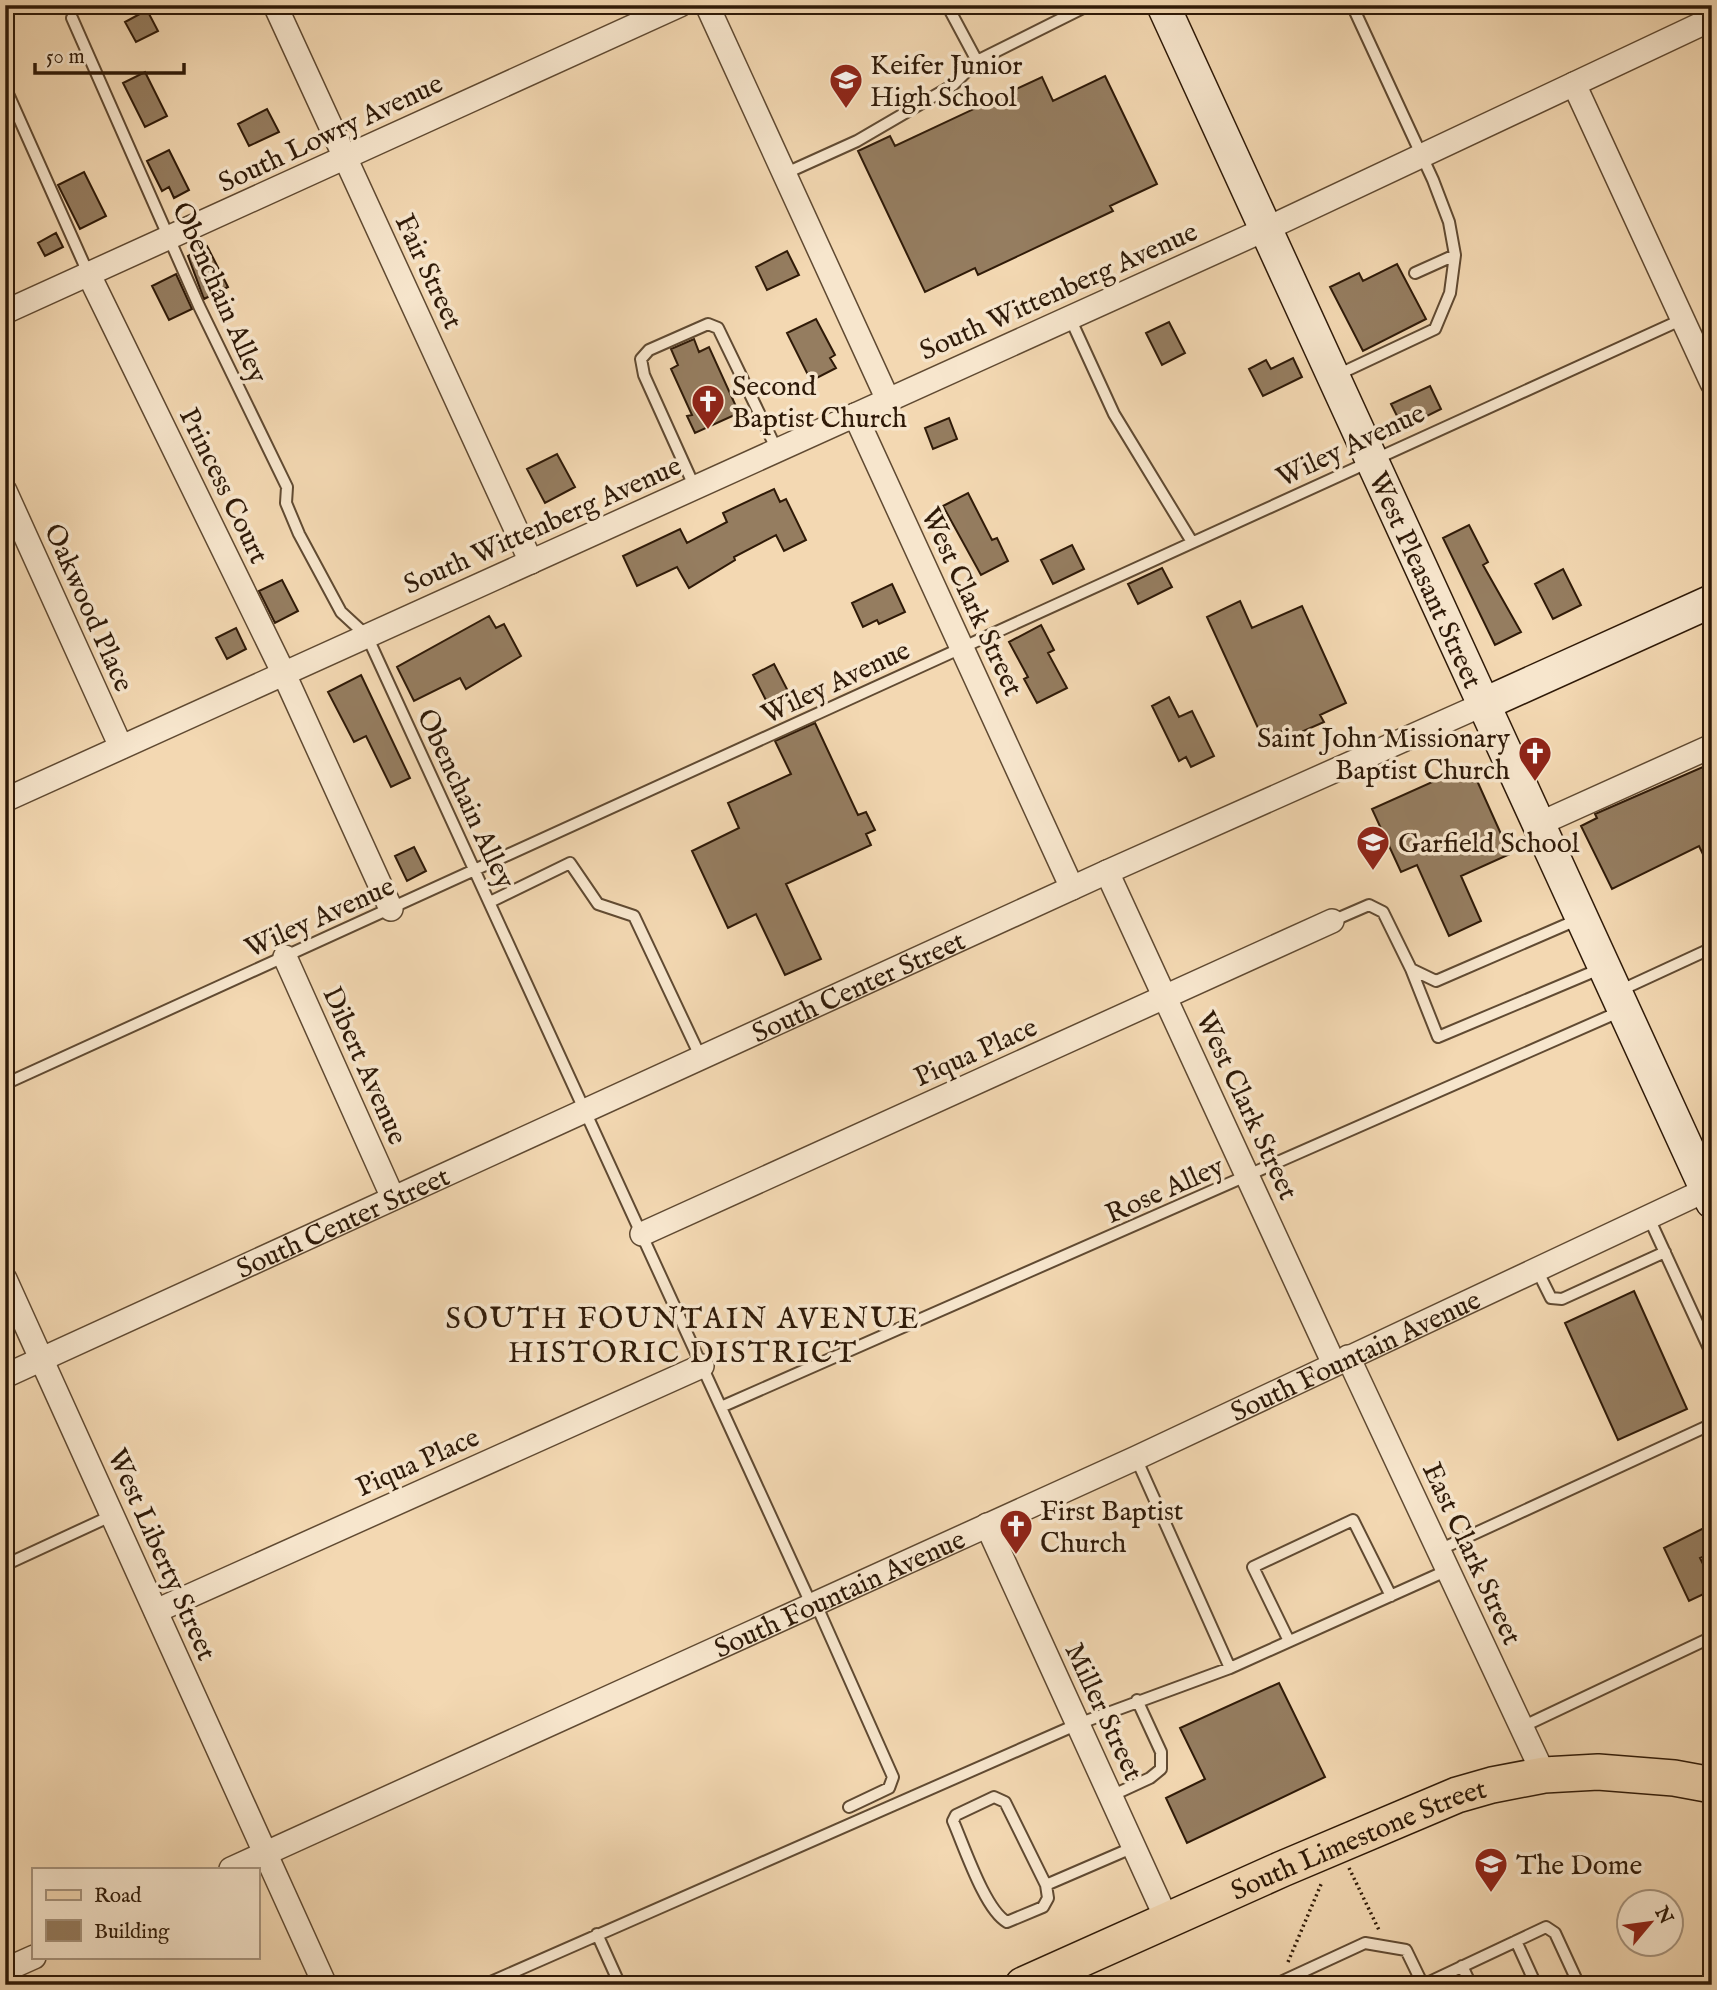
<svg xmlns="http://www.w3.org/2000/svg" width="1717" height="1990" font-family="'IM FELL English',serif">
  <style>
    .building { fill: #957d60; stroke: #2f1a08; stroke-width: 2 }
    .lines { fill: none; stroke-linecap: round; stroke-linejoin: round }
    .lane-casing { stroke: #604a32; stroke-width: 14 }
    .street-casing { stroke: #604a32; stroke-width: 26 }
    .secondary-casing { stroke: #2f1a08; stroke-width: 35 }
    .primary-casing { stroke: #2f1a08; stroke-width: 38 }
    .path { stroke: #2f1a08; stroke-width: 3.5; stroke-dasharray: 2 3.5; stroke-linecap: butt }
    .lane { stroke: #f7e6cd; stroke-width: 10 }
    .street { stroke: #f7e6cd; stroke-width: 23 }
    .secondary { stroke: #f7e6cd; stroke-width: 32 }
    .primary { stroke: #f3d8b2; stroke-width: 35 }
    .labels { text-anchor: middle; stroke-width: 7; stroke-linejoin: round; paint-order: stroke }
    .poi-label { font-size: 28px; fill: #2f1a08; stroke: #f7e6cd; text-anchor: start }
    .street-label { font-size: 28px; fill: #2f1a08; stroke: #f7e6cd }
    .neighbourhood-label { font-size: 30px; letter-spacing: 2px; fill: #2f1a08; stroke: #f7e6cd }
  </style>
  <rect width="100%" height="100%" fill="#f3d8b2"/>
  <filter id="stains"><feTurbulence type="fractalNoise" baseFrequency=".00286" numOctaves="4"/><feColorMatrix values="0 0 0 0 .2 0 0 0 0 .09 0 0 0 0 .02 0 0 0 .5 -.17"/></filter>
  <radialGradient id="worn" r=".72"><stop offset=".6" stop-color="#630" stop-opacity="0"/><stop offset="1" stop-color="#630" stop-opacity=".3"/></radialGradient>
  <path class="building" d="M147,10l11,21 -22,11 -11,-20z
    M145,72l22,44 -22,11 -22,-44z
    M1105,76l52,108 -47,22 3,5 -135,64 -3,-7 -50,24 -67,-141 32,-15 5,10 147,-69 11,24z
    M267,109l12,23 -30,14 -11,-22z
    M169,150l20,40 -15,8 -5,-11 -7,4 -15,-30z
    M84,172l22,44 -26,13 -22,-44z
    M56,233l7,14 -18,9 -7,-13z
    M207,246l21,41 -24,12 -16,-43z
    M787,251l12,24 -32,15 -11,-23z
    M1397,264l29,55 -63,32 -33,-64 29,-14 4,8z
    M176,274l16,35 -23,11 -17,-34z
    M816,319l19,36 -5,3 6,10 -25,13 -24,-48z
    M1169,322l16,31 -23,12 -16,-32z
    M694,339l5,13 10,-5 30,66 -44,20 -8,-17 5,-1 -21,-46 7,-4 -7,-16z
    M1293,358l9,19 -39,19 -14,-27 17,-9 5,9z
    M1430,386l11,23 -38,19 -12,-24z
    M949,418l8,21 -24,10 -8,-21z
    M557,454l18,33 -30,16 -18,-34z
    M774,489l6,13 6,-3 20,41 -22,11 -8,-16 -42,22 1,3 -46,28 -12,-21 -40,19 -14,-30 57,-27 7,14 40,-21 -4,-9z
    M968,493l24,47 5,-2 11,23 -27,14 -38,-69z
    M1469,525l19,37 -5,3 38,67 -26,13 -52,-107z
    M1072,545l12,24 -31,15 -12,-24z
    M1162,568l10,19 -34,17 -10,-20z
    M1563,569l18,36 -28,14 -18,-35z
    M282,580l16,31 -23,12 -16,-32z
    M892,584l13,28 -26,12 -2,-4 -14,7 -11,-24z
    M1240,601l12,27 50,-22 44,97 -26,12 4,7 -34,15 -3,-8 -24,10 -56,-122z
    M489,616l7,12 8,-4 17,32 -55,33 -6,-11 -46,23 -17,-34z
    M1041,625l13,25 -6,3 19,35 -30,15 -13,-24 4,-2 -19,-35z
    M236,628l10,21 -19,10 -11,-21z
    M774,664l18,35 -21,11 -18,-35z
    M361,675l49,103 -19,9 -25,-51 -12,6 -26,-50z
    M1169,697l10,20 13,-6 22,45 -23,11 -5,-10 -7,4 -27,-55z
    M815,723l43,92 8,-3 9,18 -9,4 5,11 -85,39 35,75 -36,16 -29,-61 -28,14 -36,-77 47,-23 -11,-25 63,-29 -16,-33z
    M1712,763v110l-13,-27 -87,43 -31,-63 16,-8 -2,-4z
    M1470,765l40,89 -49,22 20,45 -32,15 -32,-71 -16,7 -29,-63z
    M414,847l12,24 -19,10 -12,-25z
    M1634,1291l53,118 -69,31 -53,-117z
    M1712,1524v29l-12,5 12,24v8l-23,11 -25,-53z
    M1279,1683l46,94 -138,66 -21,-45 39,-19 -25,-51z"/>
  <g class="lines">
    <defs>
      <path id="lane" d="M947,5l30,56
        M72,18l127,288 88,181 -1,16 13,31 42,78 26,24 445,970
        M5,87l83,186
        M784,174l73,-33 96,-56 24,-24 112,-56
        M1415,273l40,-18
        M1070,318l44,96 78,128
        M1335,376l100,-47 15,-36 5,-38 -6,-33 -16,-42 -81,-175
        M695,488l-51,-113 -3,-16 8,-9 59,-26 10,4 59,122
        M490,902l80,-39 28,41 36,12 67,142
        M1332,921l37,-16 14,7 28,57 25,12 143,-62
        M1411,969l27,68 164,-69
        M1619,991l93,-43
        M5,1084l1678,-765
        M1649,1218l63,137
        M1537,1270l14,28 11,1 103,-47
        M721,1407l900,-396
        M1136,1458l94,210
        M1439,1550l273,-126
        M5,1565l108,-50
        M816,1604l77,173 -4,11 -40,19
        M1289,1641l-36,-74 100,-47 38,76
        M1522,1727l190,-90
        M1111,1796l39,-18 11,-9v-17l-24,-52
        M1046,1885l-41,-83 -11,-5 -38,18 -3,6c11,25 32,89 54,101l36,-15 5,-9 -2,-13 88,-38
        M597,1934l23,51
        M1516,1941l20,44
        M1462,1966l9,19
        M484,1985l594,-261 152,-56 218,-98
        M1274,1985l91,-42 41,7 17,35
        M1423,1985l123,-58 9,6 24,52"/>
      <g id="street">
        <path d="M275,5l256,557"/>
        <path d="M707,5l181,395"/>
        <path d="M1574,84l138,299"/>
        <path d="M88,273l196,401 107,235"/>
        <path d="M5,312l675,-307"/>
        <path d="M855,415l217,473"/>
        <path d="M5,491l116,256"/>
        <path d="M5,800l1261,-571 446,-210"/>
        <path d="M1539,824l173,-78"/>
        <path d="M1107,872l227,492"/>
        <path d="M285,957l108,241"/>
        <path d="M642,1234l690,-313"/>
        <path d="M5,1279l320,706"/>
        <path d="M1348,1357l196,418"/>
        <path id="s1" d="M5,1376l1102,-504 377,-168"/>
        <path d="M987,1525l181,397"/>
        <path d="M156,1611l546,-245"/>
        <path id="s2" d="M231,1869l905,-411 570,-268"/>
        <path d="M5,1970l29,-13"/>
      </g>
      <g id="secondary">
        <path id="s3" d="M1163,5l549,1197"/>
        <path d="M1484,704l228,-103"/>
      </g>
      <g id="primary">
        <path id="s4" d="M1023,1985l259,-116 175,-74 35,-10 52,-10 54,-3 76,6 38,7"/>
      </g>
    </defs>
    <use href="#lane" class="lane-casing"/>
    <use href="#street" class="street-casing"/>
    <use href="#secondary" class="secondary-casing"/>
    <use href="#primary" class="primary-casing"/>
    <path class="path" d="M1349,1868l30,62
      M1288,1962l34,-80"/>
    <use href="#lane" class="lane"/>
    <use href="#street" class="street"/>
    <use href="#secondary" class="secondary"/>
    <use href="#primary" class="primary"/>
  </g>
  <defs>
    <symbol id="school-pin" viewBox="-11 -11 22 30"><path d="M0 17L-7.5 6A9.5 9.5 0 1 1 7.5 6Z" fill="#8f2418" stroke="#f7e6cd"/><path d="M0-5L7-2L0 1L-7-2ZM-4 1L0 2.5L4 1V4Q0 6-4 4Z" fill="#fff"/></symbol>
    <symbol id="church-pin" viewBox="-11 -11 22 30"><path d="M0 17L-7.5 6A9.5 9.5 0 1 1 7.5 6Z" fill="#8f2418" stroke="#f7e6cd"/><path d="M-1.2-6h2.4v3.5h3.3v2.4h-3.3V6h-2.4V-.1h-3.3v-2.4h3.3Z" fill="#fff"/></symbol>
  </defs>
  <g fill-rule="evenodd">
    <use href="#school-pin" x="827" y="61" width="38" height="52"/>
    <use href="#church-pin" x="689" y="382" width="38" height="52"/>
    <use href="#church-pin" x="1516" y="734" width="38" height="52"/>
    <use href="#school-pin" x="1354" y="823" width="38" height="52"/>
    <use href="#church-pin" x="997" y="1507" width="38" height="52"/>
    <use href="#school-pin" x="1472" y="1845" width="38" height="52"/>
  </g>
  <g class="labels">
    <g class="poi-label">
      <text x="870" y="74">Keifer Junior<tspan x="870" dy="32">High School</tspan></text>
      <text x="732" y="395">Second<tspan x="732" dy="32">Baptist Church</tspan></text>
      <text x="1510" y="747" text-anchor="end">Saint John Missionary<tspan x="1510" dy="32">Baptist Church</tspan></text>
      <text x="1398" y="852">Garfield School</text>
      <text x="1040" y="1520">First Baptist<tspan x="1040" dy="32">Church</tspan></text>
      <text x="1516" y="1874">The Dome</text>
    </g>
    <g class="street-label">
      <text transform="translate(330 132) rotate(-25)" y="10">South Lowry Avenue</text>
      <text transform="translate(430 271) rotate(65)" y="10">Fair Street</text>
      <text transform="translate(1058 290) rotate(-24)" y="10">South Wittenberg Avenue</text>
      <text transform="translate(221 292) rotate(66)" y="10">Obenchain Alley</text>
      <text transform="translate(1350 444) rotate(-25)" y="10">Wiley Avenue</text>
      <text transform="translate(225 485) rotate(64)" y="10">Princess Court</text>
      <text transform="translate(542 524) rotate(-24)" y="10">South Wittenberg Avenue</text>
      <text dy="10" stroke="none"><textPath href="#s3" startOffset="632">West Pleasant Street</textPath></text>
      <text transform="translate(973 601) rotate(65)" y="10">West Clark Street</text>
      <text transform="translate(90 607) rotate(66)" y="10">Oakwood Place</text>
      <text transform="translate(835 681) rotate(-25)" y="10">Wiley Avenue</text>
      <text transform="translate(467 798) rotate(65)" y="10">Obenchain Alley</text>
      <text transform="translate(319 916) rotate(-24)" y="10">Wiley Avenue</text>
      <text dy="10" stroke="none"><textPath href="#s1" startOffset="938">South Center Street</textPath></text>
      <text transform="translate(975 1051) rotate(-24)" y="10">Piqua Place</text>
      <text transform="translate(366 1065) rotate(66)" y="10">Dibert Avenue</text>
      <text transform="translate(1248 1105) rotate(65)" y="10">West Clark Street</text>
      <text transform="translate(1164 1189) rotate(-24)" y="10">Rose Alley</text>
      <text dy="10" stroke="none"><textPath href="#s1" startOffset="371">South Center Street</textPath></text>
      <text dy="10" stroke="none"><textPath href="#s2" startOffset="1236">South Fountain Avenue</textPath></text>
      <text transform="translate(417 1461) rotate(-24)" y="10">Piqua Place</text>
      <text transform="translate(1473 1553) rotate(65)" y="10">East Clark Street</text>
      <text transform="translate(163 1554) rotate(66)" y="10">West Liberty Street</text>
      <text dy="10" stroke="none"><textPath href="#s2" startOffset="668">South Fountain Avenue</textPath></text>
      <text transform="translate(1105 1711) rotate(65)" y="10">Miller Street</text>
      <text dy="10" stroke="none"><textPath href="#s4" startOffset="366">South Limestone Street</textPath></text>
    </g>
    <g class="neighbourhood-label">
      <text x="683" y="1328">SOUTH FOUNTAIN AVENUE<tspan x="683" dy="34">HISTORIC DISTRICT</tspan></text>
    </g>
  </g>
  <rect width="1717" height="1990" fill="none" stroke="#f3d8b2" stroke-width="28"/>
  <rect x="7" y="7" width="1703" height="1976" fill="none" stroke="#2f1a08" stroke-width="3.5"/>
  <rect x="14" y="14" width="1689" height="1962" fill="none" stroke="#2f1a08" stroke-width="2"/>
  <rect x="32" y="1868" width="228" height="91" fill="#f7e6cd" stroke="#a7947e" stroke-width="2"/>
  <rect x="46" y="1890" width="35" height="10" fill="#f3d8b2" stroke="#a7947e" stroke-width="2"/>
  <text x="94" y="1902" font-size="21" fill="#2f1a08">Road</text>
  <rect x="46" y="1920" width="35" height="21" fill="#957d60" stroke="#a7947e" stroke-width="2"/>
  <text x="94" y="1938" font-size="21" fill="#2f1a08">Building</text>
  <g transform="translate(1650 1923) rotate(61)"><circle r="33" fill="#f7e6cd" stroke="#a7947e" stroke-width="2"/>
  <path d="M0-5L12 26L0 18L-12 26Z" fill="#8f2418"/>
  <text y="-10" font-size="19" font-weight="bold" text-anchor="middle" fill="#2f1a08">N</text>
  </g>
  <path d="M35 63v10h149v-10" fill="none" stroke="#2f1a08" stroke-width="3.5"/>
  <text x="46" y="63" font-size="21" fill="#2f1a08" stroke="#f7e6cd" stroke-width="5" paint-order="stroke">50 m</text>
  <rect width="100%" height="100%" filter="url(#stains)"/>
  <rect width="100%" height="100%" fill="url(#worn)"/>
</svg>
